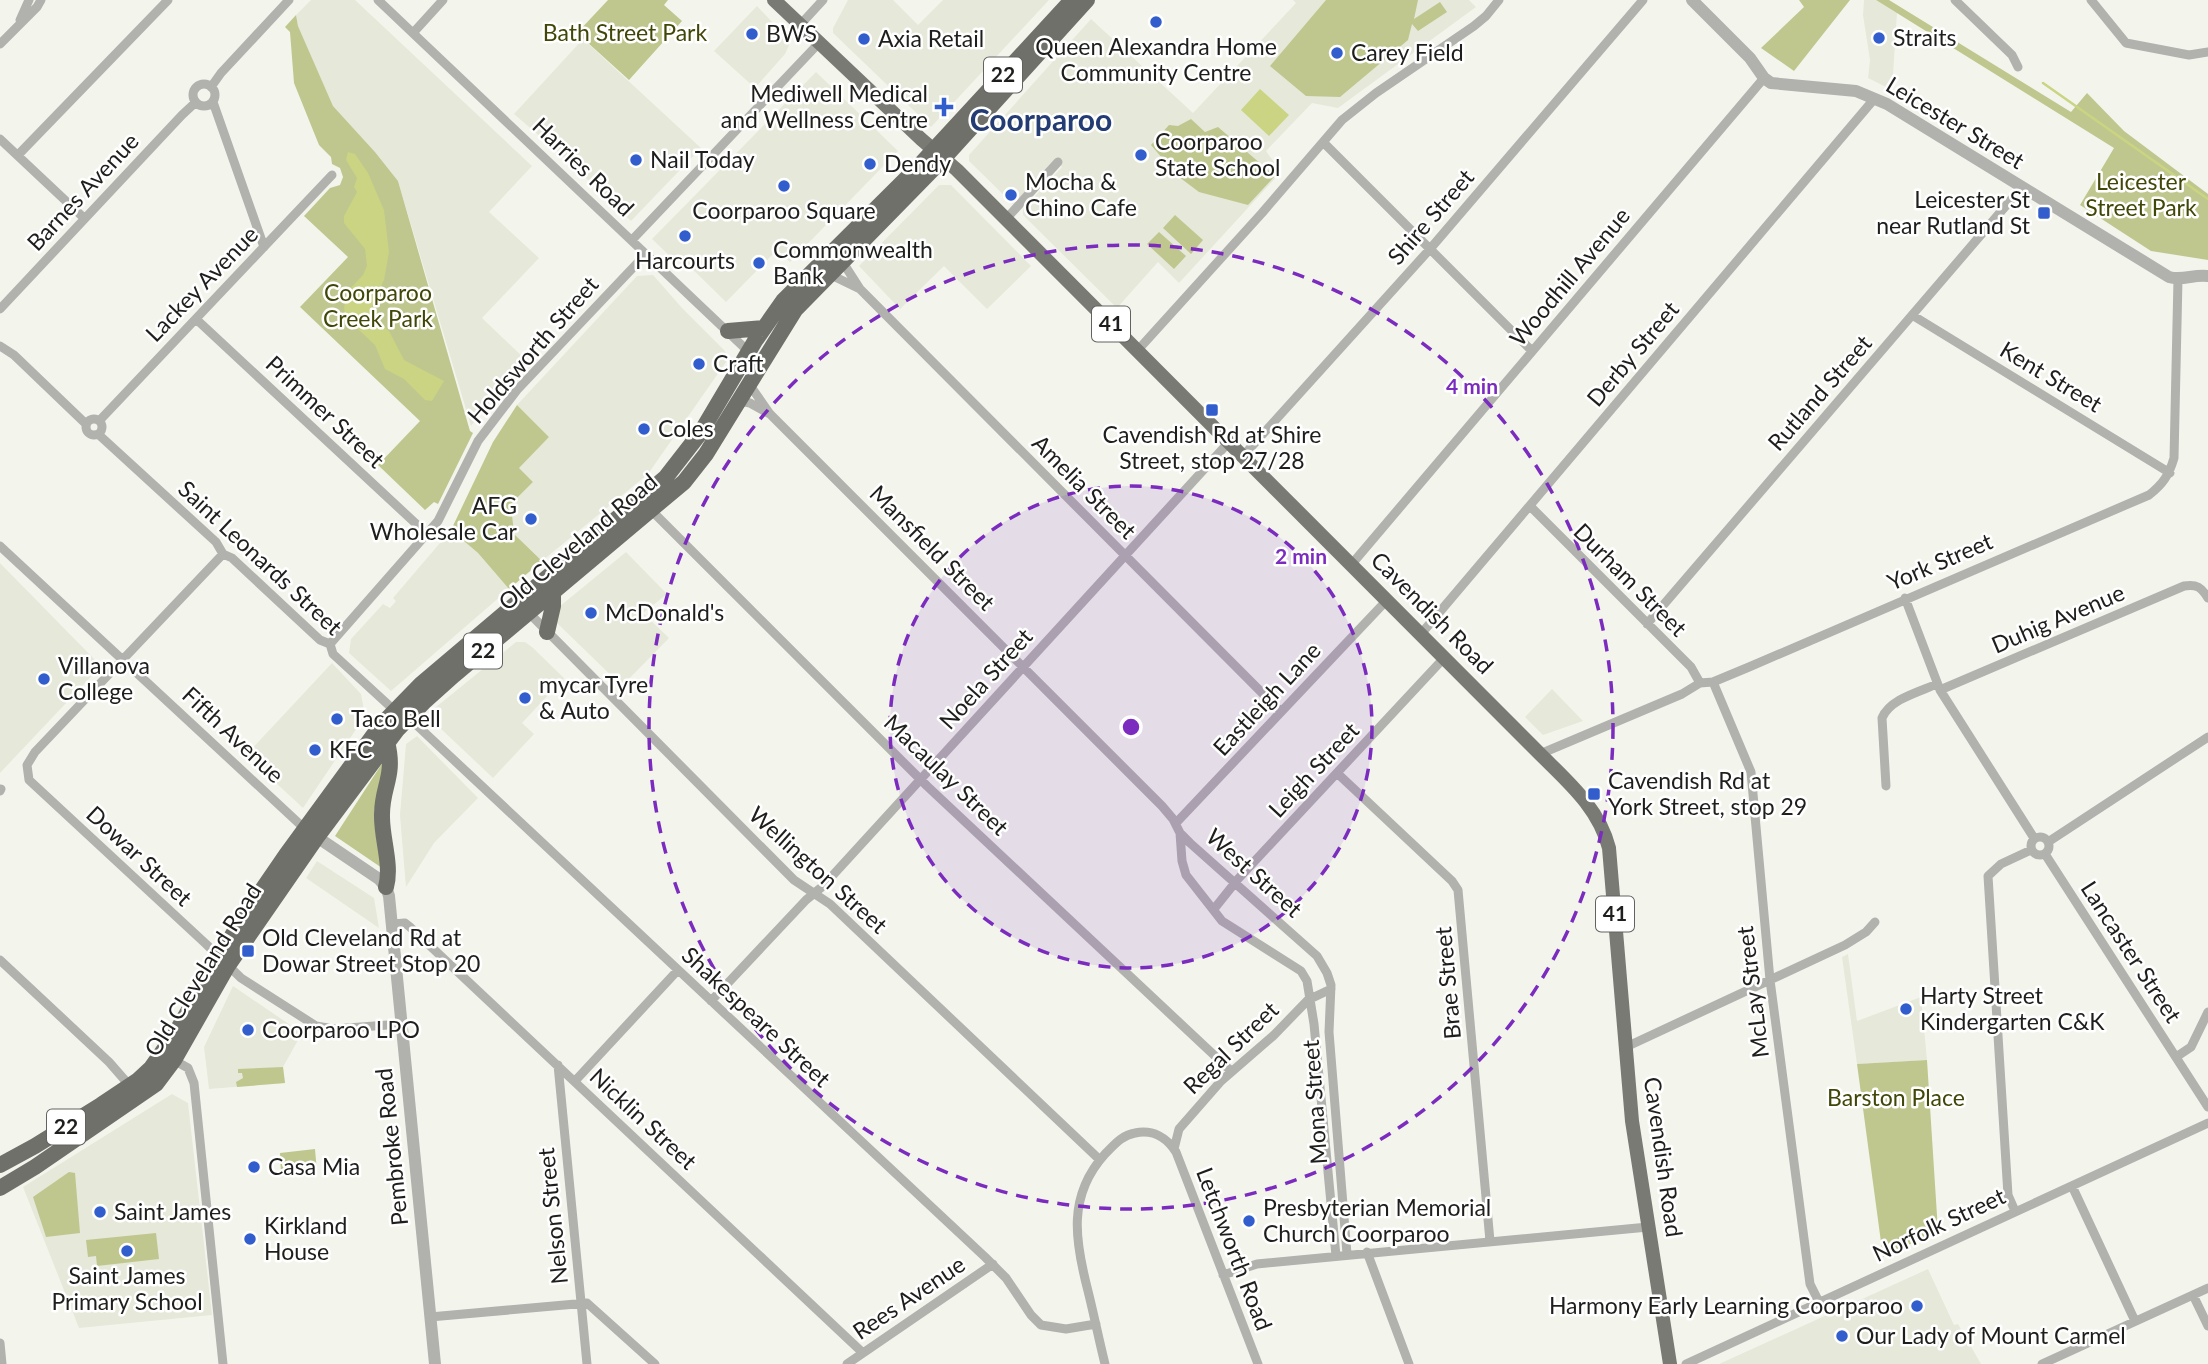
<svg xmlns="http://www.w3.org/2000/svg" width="2208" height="1364" font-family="Lato,sans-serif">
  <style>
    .built { fill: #e6e8d9 }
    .green { fill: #bfc78e }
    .water { fill: #cad482 }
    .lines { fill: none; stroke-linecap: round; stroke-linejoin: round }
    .stream { stroke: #cad482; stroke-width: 2.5 }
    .minor { stroke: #b1b1ae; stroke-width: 9 }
    .tertiary { stroke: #b1b1ae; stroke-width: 12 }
    .primary { stroke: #797a74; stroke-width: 14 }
    .trunk { stroke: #6f706a; stroke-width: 16 }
    .ring { fill: none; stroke: #7b2cbf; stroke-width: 3.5; stroke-dasharray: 12 9 }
    .poi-dot { fill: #315dcd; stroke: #fff; stroke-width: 2.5 }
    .labels { text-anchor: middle; stroke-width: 5; stroke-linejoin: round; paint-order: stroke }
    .shield { fill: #fff; stroke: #626260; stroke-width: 2 }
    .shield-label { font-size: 21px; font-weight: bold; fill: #1e1f1c }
    .park-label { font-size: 23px; fill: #424707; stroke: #fff }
    .poi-label { font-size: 23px; fill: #1e1f1c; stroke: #fff; text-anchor: start }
    .street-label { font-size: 23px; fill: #1e1f1c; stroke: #fff }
    .district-label { font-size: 30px; font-weight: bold; fill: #243c74; stroke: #fff }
    .centre { fill: #7b2cbf; stroke: #fff; stroke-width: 3.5 }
    .ring-label { font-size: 21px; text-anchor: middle; font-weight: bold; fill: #7b2cbf; stroke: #fff; stroke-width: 5; stroke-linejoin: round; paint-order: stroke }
  </style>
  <rect width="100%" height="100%" fill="#f3f5ed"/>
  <path class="built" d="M311,0h44l177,166 -43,46 50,46 -57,60 42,40 -53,68 -73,-245 -23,-29 -42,-46 -35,-80 -2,-11z
    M848,0h45l25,25 25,-25h106l-118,127 -98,-94v-5z
    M1293,0h176l7,7 -138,101 -26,-5 -46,48 15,21 -102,111 -21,-21 -41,46 -94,-93v-6l39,-42 -6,-7 -43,44 -44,-43v-6l122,-136 102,94 103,-110z
    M1864,0h12l21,13 -5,77 -24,-12 2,-18 -7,-45z
    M757,6l32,34 1,3 -5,11 -30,34 -41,-37z
    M583,39l118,109 -70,73 -66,-63 -51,-44z
    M816,72l82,79 -108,111 -13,-12 -51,52 -46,-45 -5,4 -23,-22z
    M939,185h12l80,81 -44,43 -43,-43 -44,43 -41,-43z
    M653,275l30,34 41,41 3,5 -1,7 -78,112 -106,87 -28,-27 -3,-30 22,-22 -15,-14 31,-31 -32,-32 120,-129z
    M451,530l27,23 31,36 -118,102 -42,-38 2,-14 32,-35 7,4 6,-7 -3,-3z
    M626,552l41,42 -24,19 26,25 -47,48 -64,-62 -3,-6 4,-11z
    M0,563l101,103 -101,107z
    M516,642h9l7,5 32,31 -42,45 12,11 -41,44 -54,-51 -4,-5 -2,-10 3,-5z
    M332,663l29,31 4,22 -62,92 -57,-53z
    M1552,689l31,32 -40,14 -18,-18z
    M417,736l61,62 -44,45 -28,44 -6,-72 6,-71z
    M317,861l57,37 5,30 -73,-50z
    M1848,954l9,67 64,-24 6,63 -70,4 -15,-107z
    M233,986l69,47 -19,34 2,16 -76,6 -5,-42z
    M172,1094l16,9 24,212 -133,13 -56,-141z
    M1928,1269l26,56 4,-1 23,40h-262z"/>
  <path class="green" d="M608,0h60l-4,5 18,16 -53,59 -52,-47z
    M1326,0h92l-4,19 26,-17 7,10 -29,19 -6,-7 -4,16 -68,57 -34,-1 -36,-30z
    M1799,0h51l-56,71 -33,-23 43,-41z
    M1876,0h13l182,112 16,-19 37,38 84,63v66l-57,-9 -71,-46 34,-57z
    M296,15l2,11 35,80 42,46 23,29 72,250 3,2 -33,67 -2,4 -4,-2 -9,8 -47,-45 42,-44 -120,-114 48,-50 -44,-41 26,-28 10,-3 3,-8 -3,-9 -8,-4 -1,-7 -12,-12 -25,-62 -4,-51 -5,-5z
    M1191,119l14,13 13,-5 57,49 -27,29 -49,-13 -24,-18 4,-4 -15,-13 -2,1 -11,-13 18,-20 9,1z
    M1175,215l28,25 -12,14 -28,-26z
    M1159,232l27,24 -12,13 -27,-25z
    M517,405l32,32 -30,31 14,14 -22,22 3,30 28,27 -33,28 -31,-36 -27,-23 42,-88z
    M385,759l1,16 -12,35 8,58 -47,-32z
    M1927,1060l11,171 -55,26 -26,-193z
    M283,1067l2,16 -48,4 -1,-5 7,-4 -1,-5h-4v-4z
    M315,1149l2,23 -36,3 -1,-22z
    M69,1172l6,1 5,60 -34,4 -13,-40z
    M156,1233l3,26 -62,7 -1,-10 -8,1 -2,-17z"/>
  <path class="water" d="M1260,89l29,26 -20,21 -28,-26z
    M348,152l7,2 13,19 16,37 5,42 -5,28 -12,26 4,15 13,10 15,29 40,21 -12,20 -7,-1 -21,-21 -19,-10 -10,-24 -29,-27 -2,-9 2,-16 17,-18 4,-9 -2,-17 -21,-26v-7l13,-24 -3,-5 3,-9 -11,-18z"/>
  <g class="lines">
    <path class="stream" d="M2043,83l165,116"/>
    <path class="minor" d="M378,0l372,353
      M1955,0l57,55 6,12
      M2091,0l35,43 63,12 19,-3
      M20,20l9,-20
      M800,25l23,-25
      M413,33l30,-33
      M0,44l37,-37 4,-7
      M193 95a11 11 0 1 1 22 0a11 11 0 1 1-22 0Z
      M211,87l10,-14 68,-73
      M213,102l51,145
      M0,139l84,79
      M1323,142l209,209
      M18,155l150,-155
      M1006,219l52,-57
      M632,240l187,-197
      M842,261l18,28
      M829,274l31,15 421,423
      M0,309l182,-194 14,-13
      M1912,315l258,158
      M196,319l231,215
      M0,346l14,9 72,69
      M1137,351l125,-138 80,-93 34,-27 98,-67 12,-10 13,-16
      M749,384l21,30 392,392 11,13 7,14 10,10 127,113 10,17 4,12 -2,47 18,222
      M739,401l11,2 18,10
      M86 427a8 8 0 1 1 16 0a8 8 0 1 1-16 0Z
      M100,420l232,-245
      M98,434l118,108 7,12 9,4 88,82 10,4
      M1243,456l187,-207 213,-249
      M1530,506l161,161 9,16
      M649,508l278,278 304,285
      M0,546l305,283
      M223,554l-188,198 -8,13 2,15 177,164 35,34 75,48 18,3 67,-5
      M1351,565l413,-487
      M1905,598l35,92 94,148
      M527,611l267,269 36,24 270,256
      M1647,624l375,-437
      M1421,634l454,-536
      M330,644l3,10 61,56 14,7 32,30 545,510 21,21 25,37 10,10 25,4 30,-5
      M330,644l108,-123 40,-80 39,-51 129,-136
      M1713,682l38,90 19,208 40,304 9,18
      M1940,690l244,-104c13,-2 17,1 24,12
      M1540,754l142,-60 18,-11 13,-1 36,-15 400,-172c14,-11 20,-20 25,-37l4,-179
      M1337,773l115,108 6,9 32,351
      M1886,786l-4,-68c8,-19 37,-26 55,-34
      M0,791l1,-2
      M1176,823l211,-223
      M1180,833l2,28 4,14 36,46 79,50 6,10 7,43 22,232
      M2031 846a9 9 0 1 1 18 0a9 9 0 1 1-18 0Z
      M2048,842l160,-105
      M2045,854l163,253
      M1214,909l24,-30 206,-221
      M392,924l13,-1 5,4 453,426
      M0,960l109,102 21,24
      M711,1001l95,-101 17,-14 406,-444
      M1626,1047l219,-102 21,-13 9,-10
      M2176,1057l15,-10 17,-35
      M170,1058l18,10 6,15 29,281
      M558,1065l29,299
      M575,1081l103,-111
      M1174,1149l5,-20 42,-48 52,-45 35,-36 23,-11
      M2072,1186l63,135
      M2015,1211l-7,-16 -20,-319 13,-12 30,-14
      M1367,1252l42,112
      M1223,1275l34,-11 391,-37
      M2193,1295l15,31
      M430,1317l157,-14 68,61
      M0,1343l2,21
      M847,1364l146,-100
      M1105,1364c-6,-24 -11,-49 -17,-73 -13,-50 -21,-95 17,-137 9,-9 17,-19 30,-21 18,-4 32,5 41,19l82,212
      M1686,1364l522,-241
      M2042,1364l166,-76"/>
    <path class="tertiary" d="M1692,0l58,58 14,20 7,5 85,8 31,13 282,173c13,4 25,-3 39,-1
      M311,833l68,46 7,8 3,9 46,468"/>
    <path class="primary" d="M774,0l147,139 36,31 583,584c28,28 59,54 69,94l23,273 38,243"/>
    <path class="trunk" d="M728,331l36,-3
      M547,632l6,-26v-13
      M386,887c6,-22 -4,-47 -4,-70 -1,-30 14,-40 5,-75
      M0,1165l35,-19 66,-41 36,-24 14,-13 24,-34 65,-112 46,-67 95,-130 40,-41 245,-207 35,-45 54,-91 28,-40 136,-135 153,-166
      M0,1188l35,-21 121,-83 18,-24 53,-93 90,-130 80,-107 28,-29 29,-26 230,-193 22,-28 89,-144 148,-151 144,-159"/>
  </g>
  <circle cx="1131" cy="727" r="241" fill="#7b2cbf" fill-opacity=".12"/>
  <g class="ring">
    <circle cx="1131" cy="727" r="241"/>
    <circle cx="1131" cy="727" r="482"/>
  </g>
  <g class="poi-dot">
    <circle cx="1156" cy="22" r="7"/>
    <circle cx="752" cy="34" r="7"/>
    <circle cx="1879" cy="38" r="7"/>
    <circle cx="864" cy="39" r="7"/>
    <circle cx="1337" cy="53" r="7"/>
    <path d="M940.5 96.5h7v7h7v7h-7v7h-7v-7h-7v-7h7z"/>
    <circle cx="1141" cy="155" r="7"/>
    <circle cx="636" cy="160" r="7"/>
    <circle cx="870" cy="164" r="7"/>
    <circle cx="784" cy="186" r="7"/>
    <circle cx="1011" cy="195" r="7"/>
    <rect x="2037" y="206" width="14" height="14" rx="3.5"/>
    <circle cx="685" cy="236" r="7"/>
    <circle cx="759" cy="263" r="7"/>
    <circle cx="699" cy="364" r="7"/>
    <rect x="1205" y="403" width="14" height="14" rx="3.5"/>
    <circle cx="644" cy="429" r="7"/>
    <circle cx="531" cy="519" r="7"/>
    <circle cx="591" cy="613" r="7"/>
    <circle cx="44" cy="679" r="7"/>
    <circle cx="525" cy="698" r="7"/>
    <circle cx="337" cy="719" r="7"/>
    <circle cx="315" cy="750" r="7"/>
    <rect x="1587" y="787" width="14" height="14" rx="3.5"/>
    <rect x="241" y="944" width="14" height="14" rx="3.5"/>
    <circle cx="1906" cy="1009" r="7"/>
    <circle cx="248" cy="1030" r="7"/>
    <circle cx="254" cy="1167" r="7"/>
    <circle cx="100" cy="1212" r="7"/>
    <circle cx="1249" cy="1221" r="7"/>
    <circle cx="250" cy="1239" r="7"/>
    <circle cx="127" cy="1251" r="7"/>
    <circle cx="1917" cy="1306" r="7"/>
    <circle cx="1842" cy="1336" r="7"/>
  </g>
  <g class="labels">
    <g class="shield">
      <rect x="984" y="57.5" width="38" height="35" rx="5"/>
      <rect x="1092" y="306.5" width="38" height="35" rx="5"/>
      <rect x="464" y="633.5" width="38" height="35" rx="5"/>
      <rect x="1596" y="896.5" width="38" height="35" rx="5"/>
      <rect x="47" y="1109.5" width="38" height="35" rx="5"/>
    </g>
    <g class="shield-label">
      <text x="1003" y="82">22</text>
      <text x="1111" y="331">41</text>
      <text x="483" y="658">22</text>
      <text x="1615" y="921">41</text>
      <text x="66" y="1134">22</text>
    </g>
    <g class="park-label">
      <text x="625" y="41">Bath Street Park</text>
      <text x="2141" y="190">Leicester<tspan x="2141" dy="26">Street Park</tspan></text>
      <text x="378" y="301">Coorparoo<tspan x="378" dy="26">Creek Park</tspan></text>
      <text x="1896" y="1106">Barston Place</text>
    </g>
    <g class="poi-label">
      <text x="766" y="42">BWS</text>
      <text x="1893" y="46">Straits</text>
      <text x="878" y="47">Axia Retail</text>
      <text x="1156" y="55" text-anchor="middle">Queen Alexandra Home<tspan x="1156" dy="26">Community Centre</tspan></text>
      <text x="1351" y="61">Carey Field</text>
      <text x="928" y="102" text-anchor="end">Mediwell Medical<tspan x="928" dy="26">and Wellness Centre</tspan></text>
      <text x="1155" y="150">Coorparoo<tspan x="1155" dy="26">State School</tspan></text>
      <text x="650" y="168">Nail Today</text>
      <text x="884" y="172">Dendy</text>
      <text x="1025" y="190">Mocha &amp;<tspan x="1025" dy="26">Chino Cafe</tspan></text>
      <text x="2030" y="208" text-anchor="end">Leicester St<tspan x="2030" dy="26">near Rutland St</tspan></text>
      <text x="784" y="219" text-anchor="middle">Coorparoo Square</text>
      <text x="773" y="258">Commonwealth<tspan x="773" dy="26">Bank</tspan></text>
      <text x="685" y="269" text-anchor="middle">Harcourts</text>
      <text x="713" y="372">Craft</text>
      <text x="658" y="437">Coles</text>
      <text x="1212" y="443" text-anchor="middle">Cavendish Rd at Shire<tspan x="1212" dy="26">Street, stop 27/28</tspan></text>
      <text x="517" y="514" text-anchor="end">AFG<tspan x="517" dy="26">Wholesale Car</tspan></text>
      <text x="605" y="621">McDonald's</text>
      <text x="58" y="674">Villanova<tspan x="58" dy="26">College</tspan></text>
      <text x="539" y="693">mycar Tyre<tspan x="539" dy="26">&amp; Auto</tspan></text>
      <text x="351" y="727">Taco Bell</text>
      <text x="329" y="758">KFC</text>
      <text x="1608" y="789">Cavendish Rd at<tspan x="1608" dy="26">York Street, stop 29</tspan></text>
      <text x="262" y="946">Old Cleveland Rd at<tspan x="262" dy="26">Dowar Street Stop 20</tspan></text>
      <text x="1920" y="1004">Harty Street<tspan x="1920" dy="26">Kindergarten C&amp;K</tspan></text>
      <text x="262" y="1038">Coorparoo LPO</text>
      <text x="268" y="1175">Casa Mia</text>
      <text x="1263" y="1216">Presbyterian Memorial<tspan x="1263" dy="26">Church Coorparoo</tspan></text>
      <text x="114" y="1220">Saint James</text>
      <text x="264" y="1234">Kirkland<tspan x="264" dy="26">House</tspan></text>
      <text x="127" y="1284" text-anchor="middle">Saint James<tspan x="127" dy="26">Primary School</tspan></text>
      <text x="1903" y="1314" text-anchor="end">Harmony Early Learning Coorparoo</text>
      <text x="1856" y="1344">Our Lady of Mount Carmel</text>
    </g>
    <g class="street-label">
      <text transform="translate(1955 123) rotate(31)" y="8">Leicester Street</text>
      <text transform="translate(583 167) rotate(44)" y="8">Harries Road</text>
      <text transform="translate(83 192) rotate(-47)" y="8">Barnes Avenue</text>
      <text transform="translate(1431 217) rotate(-49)" y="8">Shire Street</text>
      <text transform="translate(1570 277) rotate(-50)" y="8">Woodhill Avenue</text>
      <text transform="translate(202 284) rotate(-46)" y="8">Lackey Avenue</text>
      <text transform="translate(533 350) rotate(-49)" y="8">Holdsworth Street</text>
      <text transform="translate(1633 354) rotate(-50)" y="8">Derby Street</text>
      <text transform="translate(2051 377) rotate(31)" y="8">Kent Street</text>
      <text transform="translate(1820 393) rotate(-49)" y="8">Rutland Street</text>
      <text transform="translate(325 412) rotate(43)" y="8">Primmer Street</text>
      <text transform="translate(1084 487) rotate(45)" y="8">Amelia Street</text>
      <text transform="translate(578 542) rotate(-40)" y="8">Old Cleveland Road</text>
      <text transform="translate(932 548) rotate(45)" y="8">Mansfield Street</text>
      <text transform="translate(260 558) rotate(43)" y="8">Saint Leonards Street</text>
      <text transform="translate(1940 562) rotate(-23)" y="8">York Street</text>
      <text transform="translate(1630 580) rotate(45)" y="8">Durham Street</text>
      <text transform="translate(1432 613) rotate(45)" y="8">Cavendish Road</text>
      <text transform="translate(2058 619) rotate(-23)" y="8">Duhig Avenue</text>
      <text transform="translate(986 679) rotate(-48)" y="8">Noela Street</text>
      <text transform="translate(1267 699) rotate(-47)" y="8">Eastleigh Lane</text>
      <text transform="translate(233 735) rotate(43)" y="8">Fifth Avenue</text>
      <text transform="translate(1314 770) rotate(-47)" y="8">Leigh Street</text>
      <text transform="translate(946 775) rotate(44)" y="8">Macaulay Street</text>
      <text transform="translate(139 856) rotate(43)" y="8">Dowar Street</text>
      <text transform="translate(818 870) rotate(42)" y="8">Wellington Street</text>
      <text transform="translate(1254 873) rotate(42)" y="8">West Street</text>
      <text transform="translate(2131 952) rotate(57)" y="8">Lancaster Street</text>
      <text transform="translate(203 970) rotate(-58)" y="8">Old Cleveland Road</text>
      <text transform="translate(1448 983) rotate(-95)" y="8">Brae Street</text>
      <text transform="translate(1753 992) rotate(-97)" y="8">McLay Street</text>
      <text transform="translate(756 1017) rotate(43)" y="8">Shakespeare Street</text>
      <text transform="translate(1231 1048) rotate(-44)" y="8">Regal Street</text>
      <text transform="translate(1315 1102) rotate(-94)" y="8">Mona Street</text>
      <text transform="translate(643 1119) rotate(43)" y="8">Nicklin Street</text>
      <text transform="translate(392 1147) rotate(-96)" y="8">Pembroke Road</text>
      <text transform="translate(1663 1157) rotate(82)" y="8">Cavendish Road</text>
      <text transform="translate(553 1216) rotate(-96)" y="8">Nelson Street</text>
      <text transform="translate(1939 1225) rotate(-25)" y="8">Norfolk Street</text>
      <text transform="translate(1234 1249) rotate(69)" y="8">Letchworth Road</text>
      <text transform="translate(909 1298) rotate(-34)" y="8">Rees Avenue</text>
    </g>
    <g class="district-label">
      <text x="1041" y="131">Coorparoo</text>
    </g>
  </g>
  <circle cx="1131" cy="727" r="10" class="centre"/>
  <g class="ring-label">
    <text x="1472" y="394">4 min</text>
    <text x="1301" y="564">2 min</text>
  </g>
</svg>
